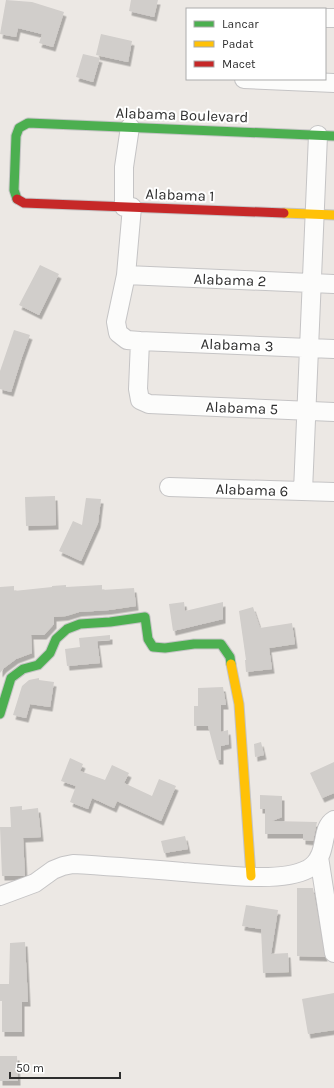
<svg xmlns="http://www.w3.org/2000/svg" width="334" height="1088" font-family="Karla,sans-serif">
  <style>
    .building { fill: #d1cecb; filter: url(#shadow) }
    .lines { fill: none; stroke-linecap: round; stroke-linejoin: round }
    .street-casing { stroke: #c5c4c5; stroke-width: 20 }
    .fast-casing { stroke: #c5c4c5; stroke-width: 11 }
    .slow-casing { stroke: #c5c4c5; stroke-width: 11 }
    .jam-casing { stroke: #c5c4c5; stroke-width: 11 }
    .street { stroke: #fcfcfb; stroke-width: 18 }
    .fast { stroke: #4caf50; stroke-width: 9 }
    .slow { stroke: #ffc107; stroke-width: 9 }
    .jam { stroke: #c62828; stroke-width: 9 }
    .labels { text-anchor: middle; stroke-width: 4; stroke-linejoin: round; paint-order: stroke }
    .street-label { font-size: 15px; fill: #2e2e2e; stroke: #fff }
  </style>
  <defs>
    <filter id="shadow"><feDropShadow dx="2.5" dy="4.5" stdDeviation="0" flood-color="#0004"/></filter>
  </defs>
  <rect width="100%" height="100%" fill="#ece8e4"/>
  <path class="building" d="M6,0l26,2 32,10 -11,35 -14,-4 3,-9 -24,-6 -2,9 -16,-3z
    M131,0h27l-4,17 -25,-6z
    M101,34l31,7 -4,21 -32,-7z
    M83,54l17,4 -7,24 -17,-5z
    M40,265l19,9 -20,41 -20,-10z
    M14,330l16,5 -8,22 -11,35 -11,-3v-18z
    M55,496l1,29 -30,1 -1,-29z
    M86,498l15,1 -3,24 -17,38 -22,-10 14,-30 9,4z
    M66,585v2l36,-2v5l32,-2 2,18 -27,4 -30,2 -13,4 -12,1v7l-10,11h-13l1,18 -16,6 -12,9 -4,5v-86l14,-1v5l38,-4v-1z
    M184,602l1,9 38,-9v17l-50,12 -4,-27z
    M253,607l7,21 32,-5 3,21 -26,4 3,21 -26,3 -1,-12h1l-7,-49z
    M110,635v5l-13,1 3,22 -33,3 -2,-17 15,-2 -1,-9z
    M39,678v2l15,2 -4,25 -20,-3 -4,14 -13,-3 9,-29 7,-6z
    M223,687l3,18h-5v27l7,-2 1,14 -8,2v14h-4l-9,-34h-14v-20h4v-18z
    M261,742l3,13 -9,2 -1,-13z
    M70,758l13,6 -3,7 25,9 7,-15 17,8 -5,10 28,13 7,-17 17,7 -15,35 -44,-20 -3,7 -22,-10 -4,11 -18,-7 6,-16 -15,-5z
    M334,762v31l-12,5 -12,-25z
    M260,795l22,1v21l-10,4 45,1 -4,19 -10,-1v-6h-38v-25h-5z
    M22,806v4l16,-2 3,29 -18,1 2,38h-23l-2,-49h11l-1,-20z
    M185,836l3,13 -24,4 -3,-12z
    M297,888h16l12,69 -28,-1z
    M246,905l32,5 -7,44 17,-1 1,19 -26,1 -2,-44 -19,-3z
    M25,942l3,60h-6v30h-20v-31h-2v-17h9l1,-41z
    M334,993v37l-26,4 -6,-35z
    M0,1056h17l1,25h-18z"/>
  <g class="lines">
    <defs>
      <path id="street" d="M325,18h9
        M244,79l90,4
        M124,207v-40l6,-40
        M132,207l-6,68 -10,47 2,11 9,7 13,1 -2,48 2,11 9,4 185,8
        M126,275l208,9
        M140,341l194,8
        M169,487l165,5
        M303,491l15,-356
        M319,857l15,96
        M0,896l35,-13 18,-13 10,-4 10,-2c37,2 74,5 110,8 33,2 97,12 125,-3 22,-13 11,-40 26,-49"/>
      <path id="fast" d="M17,199l-3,-9 2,-54 3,-8 9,-5 306,13
        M0,714l11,-36 12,-9 15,-4 12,-12 6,-14 11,-10 13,-5 30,-2 35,-5 3,22 5,8 12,1 29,-4h27l9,13 1,7"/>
      <path id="slow" d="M284,213l50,2
        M231,664l8,40 12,172"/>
      <path id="jam" d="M17,199l7,4 260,10"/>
    </defs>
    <use href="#street" class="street-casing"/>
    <use href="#fast" class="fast-casing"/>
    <use href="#slow" class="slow-casing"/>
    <use href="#jam" class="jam-casing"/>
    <use href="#street" class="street"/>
    <use href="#fast" class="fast"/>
    <use href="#slow" class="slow"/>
    <use href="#jam" class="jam"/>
  </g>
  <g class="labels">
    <g class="street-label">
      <text transform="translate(182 115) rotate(2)" y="5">Alabama Boulevard</text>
      <text transform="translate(180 195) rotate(2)" y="5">Alabama 1</text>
      <text transform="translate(230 280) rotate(2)" y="5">Alabama 2</text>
      <text transform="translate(237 345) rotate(2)" y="5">Alabama 3</text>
      <text transform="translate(242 408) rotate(2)" y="5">Alabama 5</text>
      <text transform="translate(252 490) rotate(2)" y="5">Alabama 6</text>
    </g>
  </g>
  <rect x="186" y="8" width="140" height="72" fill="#ffffff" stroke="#ababab"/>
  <rect x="194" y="21" width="20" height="6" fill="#4caf50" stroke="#ababab"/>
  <text x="222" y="28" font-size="12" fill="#2e2e2e">Lancar</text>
  <rect x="194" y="41" width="20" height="6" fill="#ffc107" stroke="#ababab"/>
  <text x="222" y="48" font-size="12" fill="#2e2e2e">Padat</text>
  <rect x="194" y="61" width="20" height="6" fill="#c62828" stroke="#ababab"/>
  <text x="222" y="68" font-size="12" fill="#2e2e2e">Macet</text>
  <path d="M10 1072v6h110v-6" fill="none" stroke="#2e2e2e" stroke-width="2"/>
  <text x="16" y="1072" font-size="12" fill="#2e2e2e" stroke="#ffffff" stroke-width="3" paint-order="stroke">50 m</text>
</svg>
